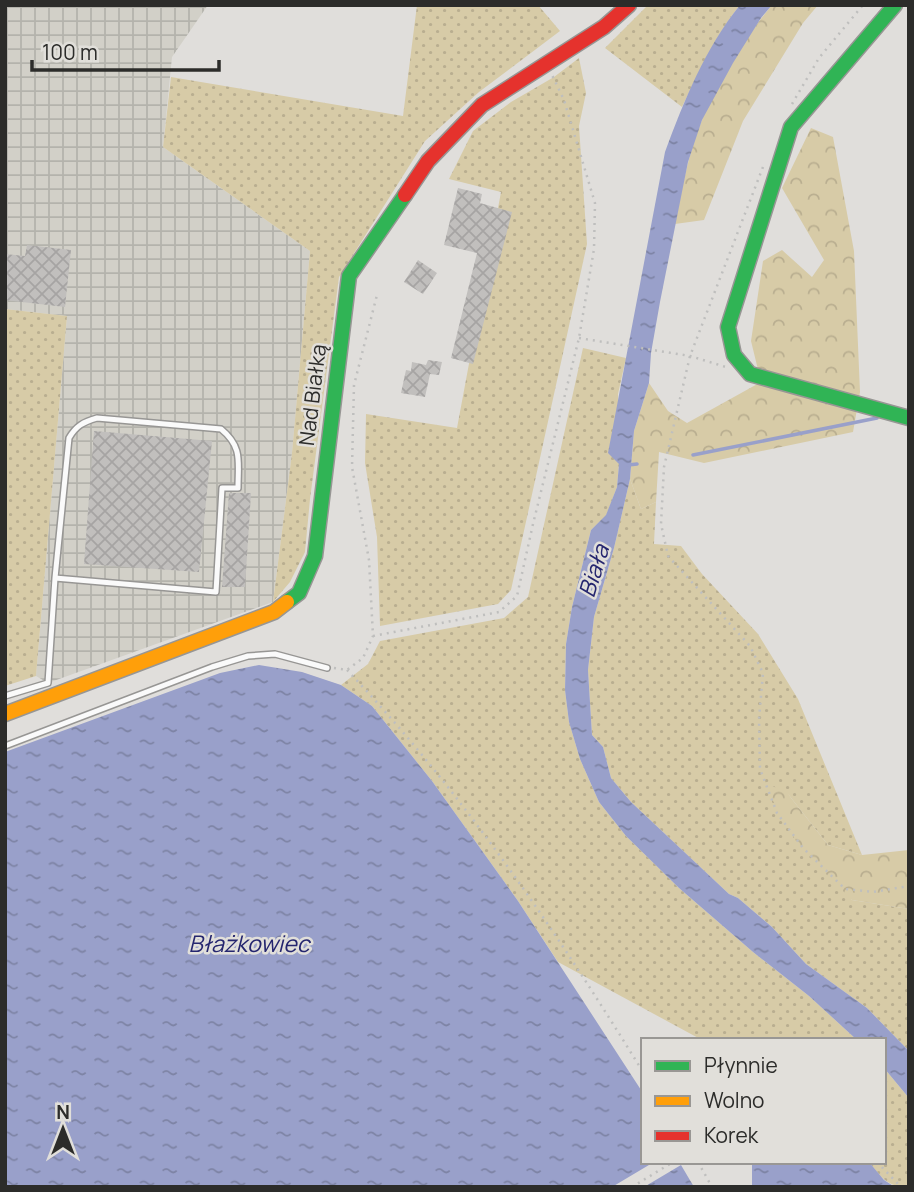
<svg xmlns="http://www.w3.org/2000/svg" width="914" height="1192" font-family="Manrope,sans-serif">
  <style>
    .industrial { fill: url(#industrial-grid) }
    .grass { fill: url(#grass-dots) }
    .forest { fill: url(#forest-crowns) }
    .water { fill: url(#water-ripples) }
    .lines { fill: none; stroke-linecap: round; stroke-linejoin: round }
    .stream { stroke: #99a0ca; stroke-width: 3.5 }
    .building { fill: url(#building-cross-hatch) }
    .lane-casing { stroke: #979694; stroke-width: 8 }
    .fast-casing { stroke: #979694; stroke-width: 17 }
    .slow-casing { stroke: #979694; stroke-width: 17 }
    .jam-casing { stroke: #979694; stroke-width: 17 }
    .path { stroke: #bfbfbe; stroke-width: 2.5; stroke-dasharray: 2 5; stroke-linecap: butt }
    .lane { stroke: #fafafa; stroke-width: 5 }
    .fast { stroke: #30b455; stroke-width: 14 }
    .slow { stroke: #ff9f0a; stroke-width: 14 }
    .jam { stroke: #e5322d; stroke-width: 14 }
    .labels { text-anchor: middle; stroke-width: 5; stroke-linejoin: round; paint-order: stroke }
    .street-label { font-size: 21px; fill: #2c2c2a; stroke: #e1dfda }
    .water-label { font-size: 23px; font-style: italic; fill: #25266f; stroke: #e1dfda }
  </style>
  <defs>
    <pattern id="industrial-grid" width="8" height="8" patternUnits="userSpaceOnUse" patternTransform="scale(1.75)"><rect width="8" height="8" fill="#d2d0c8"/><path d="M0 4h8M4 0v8" fill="none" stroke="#b4b3ac"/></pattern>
    <pattern id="grass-dots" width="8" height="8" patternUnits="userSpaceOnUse" patternTransform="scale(1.75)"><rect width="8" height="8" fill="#d7cba7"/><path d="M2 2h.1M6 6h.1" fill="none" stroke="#b9ae90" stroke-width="1.8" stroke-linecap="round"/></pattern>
    <pattern id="forest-crowns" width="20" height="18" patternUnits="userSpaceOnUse" patternTransform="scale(1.75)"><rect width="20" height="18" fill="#d7cba7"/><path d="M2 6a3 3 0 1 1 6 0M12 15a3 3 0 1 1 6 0" fill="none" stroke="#b9ae90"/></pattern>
    <pattern id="water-ripples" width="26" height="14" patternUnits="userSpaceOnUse" patternTransform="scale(1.75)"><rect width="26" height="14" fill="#99a0ca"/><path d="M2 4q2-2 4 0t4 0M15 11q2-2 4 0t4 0" fill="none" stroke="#7d83a4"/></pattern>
    <pattern id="building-cross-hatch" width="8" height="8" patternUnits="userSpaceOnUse" patternTransform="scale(1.75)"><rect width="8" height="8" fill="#c1bfbd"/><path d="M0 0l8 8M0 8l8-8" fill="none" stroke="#a6a4a3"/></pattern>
  </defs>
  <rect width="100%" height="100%" fill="#e0dedb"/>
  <path class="industrial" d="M5,5h203l-36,52 -9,90 147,104 -18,202 -19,149 -225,81 -12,-7 31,-360 -62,-7z"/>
  <path class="grass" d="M417,5h121l22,26 -81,61 -54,49 -86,136 -29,222 -5,53 -15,30 -17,20 19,-149 18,-202 -147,-104 8,-70 232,39z
    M648,5h92c-25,31 -41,67 -58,102l-77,-59z
    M579,58l7,35 -7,33 8,118 -76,346 -13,14 -118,22 -3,-89 -12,-74 1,-49 91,14 44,-236 -52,-13 24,-48 38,-29 43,-25z
    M5,309l62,7 -31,360 -31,10z
    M583,348l43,10 -8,36 1,70 -2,23 -11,29 -15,14 -19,77 -6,37 -1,46 4,32 11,37 19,43 27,34 53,52 74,64 56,44 48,44h-155l-144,-78 -40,-61 -86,-120 -60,-75 -31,-21 27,-21 12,-23 124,-23 24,-21z
    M630,479l11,30 15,-7 -2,42 27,2 21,28 56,60 40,65 64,156 -34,-10 -40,-51 64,106 57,9v142l-42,-43 -61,-44 -34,-37 -34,-29 -9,-4 -98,-92 -20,-24 -8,-31 -11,-12 -4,-65 6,-53 20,-69z
    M884,1068l25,30v89c-22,0 -27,-9 -40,-25h15z"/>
  <path class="forest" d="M772,5h46l-15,18 -60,98 -39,99 -29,4c7,-34 13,-71 27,-104 14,-34 46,-87 70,-115z
    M811,128l22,9 21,114 6,141 -7,40 -149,31 -45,-11 -3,50 -15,7 -11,-30 4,-48 15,-48 19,28 19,12 74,-41 -10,-41 12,-80 19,-11 30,27 12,-17 -42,-72z
    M761,780l27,14 40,51 34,10 47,-5v59l-57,-9 -52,-52z"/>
  <path class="water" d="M740,5h32l-11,13 -28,45 -31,57 -14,42 -28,140 -9,51 -2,30 -15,48 -4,48 -16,69 -20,69 -6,53 4,65 11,12 8,31 20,24 98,92 9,4 34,29 34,37 61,44 42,43v47l-25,-30v-28h-27l-48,-44 -56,-44 -74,-64 -53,-52 -27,-34 -19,-43 -11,-37 -4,-32 1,-46 6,-37 19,-77 15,-15 11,-28 2,-23 -11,-11 57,-301c19,-51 40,-104 75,-147z
    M259,665l43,7 39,13 31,21 60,75 86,120 125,192v69h11l-42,25h-607v-435l215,-79z
    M752,1162h117l15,18 11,7h-143z
    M681,1165l13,22h-50z"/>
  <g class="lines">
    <path class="stream" d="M693,455l184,-37
      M628,465l9,-1"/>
  </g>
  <path class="building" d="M458,188l24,6 -2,9 32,9 -39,152 -22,-6 26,-105 -33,-8z
    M27,245l44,5 -6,57 -60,-7v-46l20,2z
    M418,260l19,13 -14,21 -19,-12z
    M428,360l14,2 -3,13 -9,-1 -5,23 -24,-4 5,-23 5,1 1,-9 14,3z
    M94,431l118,10 -13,131 -115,-8z
    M229,493h22l-6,94h-23z"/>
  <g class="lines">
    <defs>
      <path id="lane" d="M5,696l43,-13 7,-105 161,14 6,-104h16c0,-26 5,-41 -17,-59l-124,-11c-14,4 -21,8 -28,20l-14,140
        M5,746l207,-79 36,-11 27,-2 52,14"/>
      <path id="fast" d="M895,5l-104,122 -63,200 6,28 16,19 159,44
        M287,602l12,-9 16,-37 34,-280 56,-81"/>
      <path id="slow" d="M5,714l269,-102 13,-10"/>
      <path id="jam" d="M405,195l23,-34 54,-56 122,-78 25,-22"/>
    </defs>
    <use href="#lane" class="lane-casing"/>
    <use href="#fast" class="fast-casing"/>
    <use href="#slow" class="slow-casing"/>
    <use href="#jam" class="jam-casing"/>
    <path class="path" d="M792,104l27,-46 44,-53
      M763,167l-73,189 -26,111 -3,57 7,32 82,90 13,27 -4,46 1,50 17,44 26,35 42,41 28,3 36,-6
      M579,338l111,18 36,11
      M373,636l126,-24 18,-16 16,-72 46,-186 15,-89 1,-46 -31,-103 -12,-25
      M334,668l13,2 16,-12 10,-22 -4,-76 -17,-93 2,-82 23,-90
      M347,670c114,120 209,261 296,402
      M698,1162l14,25
      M877,1162l24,25
      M632,1187l41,-25"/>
    <use href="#lane" class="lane"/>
    <use href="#fast" class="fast"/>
    <use href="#slow" class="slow"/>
    <use href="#jam" class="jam"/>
  </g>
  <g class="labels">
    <g class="street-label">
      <text transform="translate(313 395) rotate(-83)" y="7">Nad Białką</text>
    </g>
    <g class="water-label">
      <text transform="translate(594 571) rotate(-73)" y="8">Biała</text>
      <text x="249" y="952">Błażkowiec</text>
    </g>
  </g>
  <rect width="914" height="1192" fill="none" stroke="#2c2c2a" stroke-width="14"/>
  <rect x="641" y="1038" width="245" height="126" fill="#e1dfda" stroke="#999794" stroke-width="2"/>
  <rect x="655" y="1061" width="35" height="10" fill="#30b455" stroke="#999794" stroke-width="2"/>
  <text x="704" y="1073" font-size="21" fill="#2c2c2a">Płynnie</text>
  <rect x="655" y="1096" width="35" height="10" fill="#ff9f0a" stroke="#999794" stroke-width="2"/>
  <text x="704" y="1108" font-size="21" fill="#2c2c2a">Wolno</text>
  <rect x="655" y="1131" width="35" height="10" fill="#e5322d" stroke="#999794" stroke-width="2"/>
  <text x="704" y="1143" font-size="21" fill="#2c2c2a">Korek</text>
  <g transform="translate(63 1129)" stroke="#e1dfda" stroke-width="5" paint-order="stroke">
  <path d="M0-5L12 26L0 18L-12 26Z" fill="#2c2c2a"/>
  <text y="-10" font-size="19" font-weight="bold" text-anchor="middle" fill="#2c2c2a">N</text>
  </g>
  <path d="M32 60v10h187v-10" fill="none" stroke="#2c2c2a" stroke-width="3.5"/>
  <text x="42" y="60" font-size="21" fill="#2c2c2a" stroke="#e1dfda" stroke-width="5" paint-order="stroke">100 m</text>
</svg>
